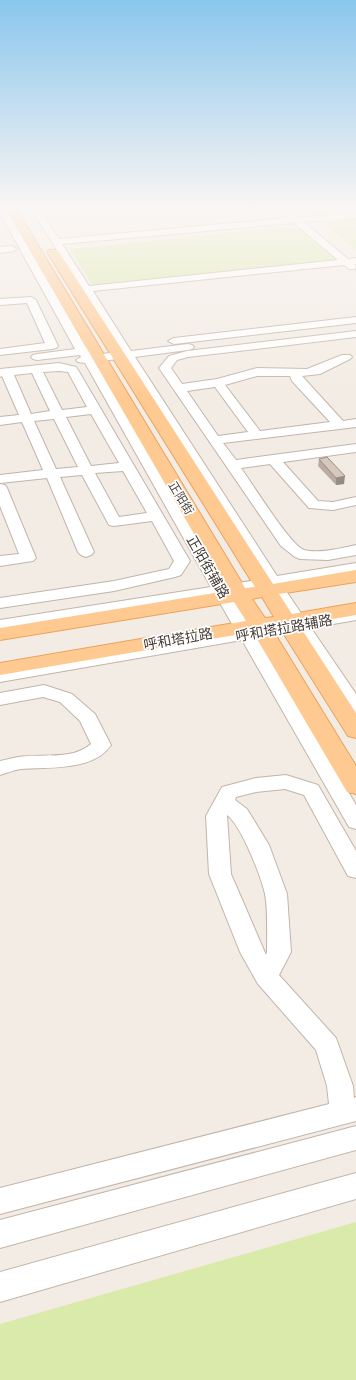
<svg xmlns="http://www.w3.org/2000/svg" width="356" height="1380" font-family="Barlow,'Noto Sans SC',sans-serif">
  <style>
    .green { fill: #daeaaa }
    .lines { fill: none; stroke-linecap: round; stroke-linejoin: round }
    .minor-casing { stroke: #c2b4aa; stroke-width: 2 }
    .major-casing { stroke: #eaa35c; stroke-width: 2 }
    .minor { fill: #fff; fill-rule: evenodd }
    .major { fill: #ffca92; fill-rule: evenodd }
    .wall { fill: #baaca2 }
    .shaded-wall { fill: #978c84 }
    .building { fill: #d8c8bc; stroke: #978c84 }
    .labels { text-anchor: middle; stroke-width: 3.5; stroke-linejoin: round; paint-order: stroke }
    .far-street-label { font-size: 12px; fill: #463b34; stroke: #fff }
    .street-label { font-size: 14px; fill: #463b34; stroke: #fff }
  </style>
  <rect width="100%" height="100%" fill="#f3ece4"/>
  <path class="green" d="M356,219v31l-31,-26 10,-3z
    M287,227l13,2 34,28v3l-3,1 -238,25 -23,-37z
    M356,1222v158h-356v-56z"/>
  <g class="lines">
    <defs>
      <path id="minor" d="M0,207h5l81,140 11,1 2,2 -2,2 -6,2 1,1 28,-3 -37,-60 -6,1 -5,-3 1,-2 7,-1 -50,-80h8l21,32 229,-21 -12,-11h9l13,11 58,-6v6l-52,4 44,37 8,-1v6h-2l2,2 -1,3h-6l-5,-4 -251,26 38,60 57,-7 4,1 2,2 -2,2 -4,1 -53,7 142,219 79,-13v10l-74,12 23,34 51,-9v10l-45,8 45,66v20l-6,-2 -54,-82 -39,7 99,168v24l-7,-2 -107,-187 -242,42v-10l236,-41 -20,-35 -216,34v-10l211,-33 -126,-224 -7,-1 -2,-2 5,-3 -1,-2 -43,5 -4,-1 -2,-2 2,-2 4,-1 38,-5 -75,-136zM294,223l44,37 -249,26 -27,-42zM124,358l139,221 -37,6 -130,-223zM268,587l22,34 -38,7 -21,-35z
        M11,246l3,1 2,2 -2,2 -14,2v-6z
        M31,297l5,3 22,46 -2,2 -4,1 -52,6v-6l45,-6 -18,-40 -27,2v-6z
        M356,317v6l-182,21 -6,-3 6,-3z
        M356,331v6l-168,20 -11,3 -6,8 11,16 35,-5 40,-11 50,1 35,-14h8l2,2 -2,2 -30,15 -18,2 41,45 13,-2v8l-133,16 13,17 120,-16v8l-73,10 35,39 15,1 23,-5v8l-23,5 -24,-2 -39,-44 -29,4c11,15 49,77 63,82 14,4 38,-2 52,-5v10l-28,5 -28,-1 -5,-2 -14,-11 -122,-178 10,-12 18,-5zM257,376h33l2,5 38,41 -70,9 -35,-46zM215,387l33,45 -30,4 -31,-45z
        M59,363l17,4 2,3 112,191 -9,14 -6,2 -61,14 -114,17v-10l114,-17 55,-12 5,-8 -22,-40 -38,5 -5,-1 -27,-50 -22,2 34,75 -3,3 -5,2 -5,-2 -3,-3 -31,-74 -47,5v-8l43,-5 -21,-48 -22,3v-8l19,-2 -17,-39 -2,1v-8zM59,371l9,1 19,35 -25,3 -19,-38zM32,373l18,38 -19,3 -17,-39zM91,414l28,49 -28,3 -25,-49zM54,419l24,48 -22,2 -22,-48zM123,471l24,42 -28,4 -24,-44z
        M0,484l5,1 2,3 29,70 -3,3 -33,5v-10l19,-2 -19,-48z
        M44,685l28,9 23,20 16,31c-17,26 -62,22 -90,24 -7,1 -14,4 -21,6v-14c6,-1 12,-3 18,-4 24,-4 53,4 73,-13l-11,-23 -20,-19 -17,-5 -43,8v-12z
        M286,775l32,10 38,66v27l-8,-2 -44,-81 -19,-6 -29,3 -20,5 -1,3 12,9 22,36 18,49 4,58 -12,23 57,63 17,48 1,12 2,-1v24l-356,93v-26l329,-84 -2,-18 -11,-36 -58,-66 -18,-32 -31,-78 -3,-58 16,-29 34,-9zM227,815c14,10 34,61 38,79 3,16 2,41 2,58l-1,3 -35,-81z
        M356,1126v24l-356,98v-28z
        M356,1173v26l-356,103v-30z"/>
      <path id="major" d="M5,207h10l230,381 10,-1 -208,-335 2,-2h8l2,2 214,332 83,-14v12l-77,12 13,20 64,-11v12l-57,10 57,88v25l-8,-2 -68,-108 -8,1 84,137v28l-9,-2 -94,-160 -253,43v-12l246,-42 -12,-19 -234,38v-12l227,-37zM262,597l12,20 -9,1 -13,-19z"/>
    </defs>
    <use href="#minor" class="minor-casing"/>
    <use href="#major" class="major-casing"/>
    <use href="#minor" class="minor"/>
    <use href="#major" class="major"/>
  </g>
  <path class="wall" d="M319,459l25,25 -8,1 -18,-19z"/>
  <path class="shaded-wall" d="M345,476l-1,8 -8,1v-7z"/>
  <path class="building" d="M327,457l18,19 -9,2 -17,-19z"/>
  <linearGradient id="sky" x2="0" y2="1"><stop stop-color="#8ac6ed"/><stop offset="0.52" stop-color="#faf6f3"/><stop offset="1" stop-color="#faf6f3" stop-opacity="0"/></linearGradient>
  <rect width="356" height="400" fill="url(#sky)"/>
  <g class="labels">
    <g class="far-street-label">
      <text transform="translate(181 498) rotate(59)" y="4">正阳街</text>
    </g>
    <g class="street-label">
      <text transform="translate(208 567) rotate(60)" y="5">正阳街辅路</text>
      <text transform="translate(284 628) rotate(-10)" y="5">呼和塔拉路辅路</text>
      <text transform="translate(178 639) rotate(-10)" y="5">呼和塔拉路</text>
    </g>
  </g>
</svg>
